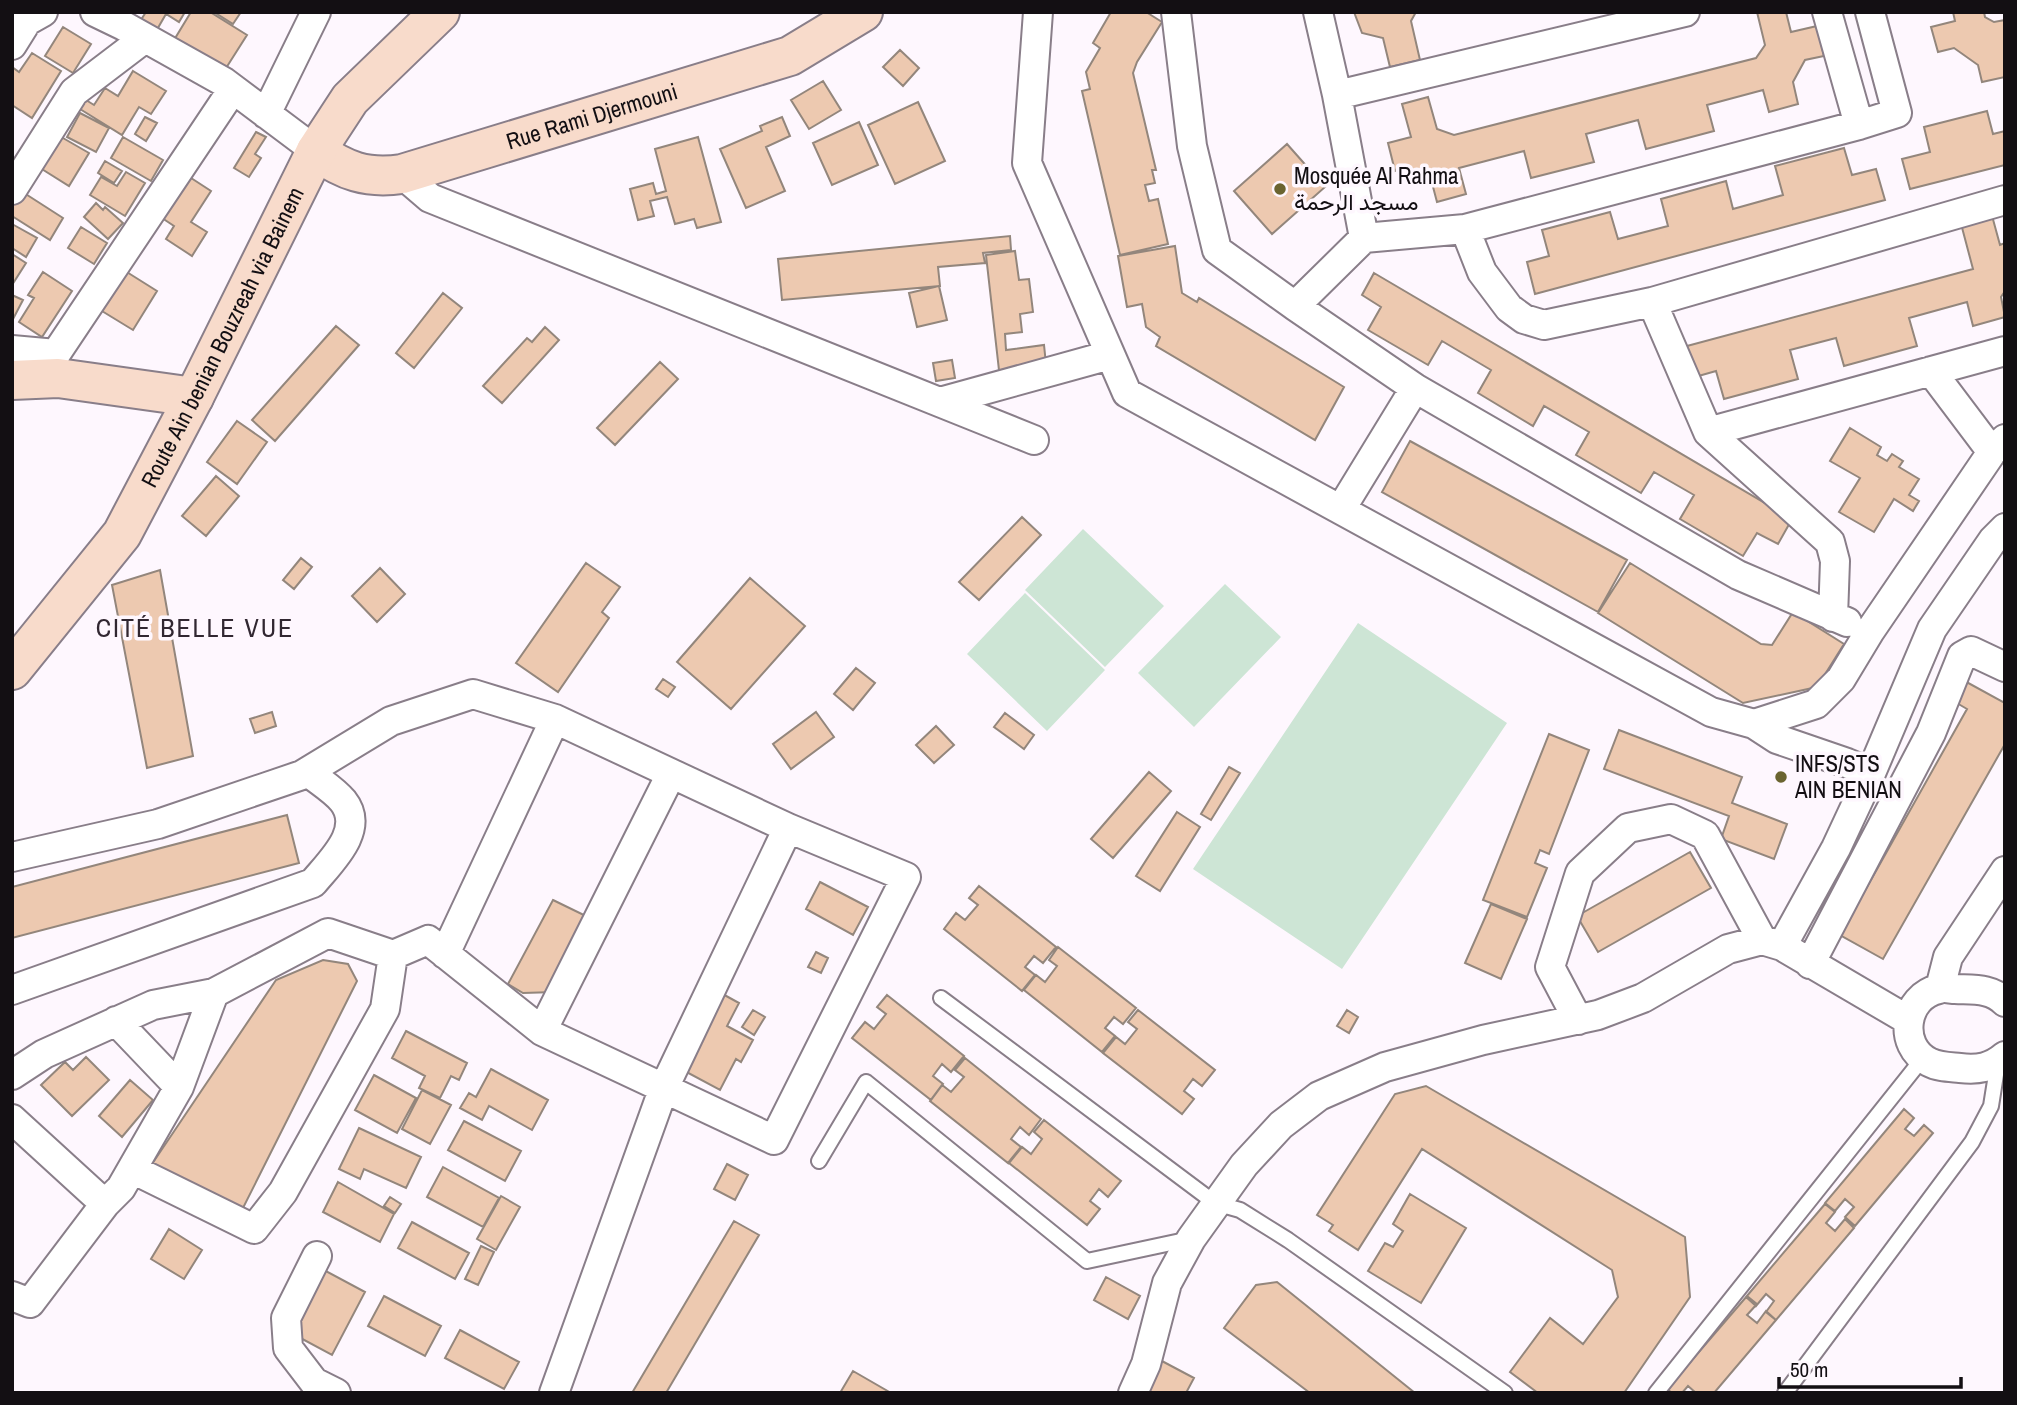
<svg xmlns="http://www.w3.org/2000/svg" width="2017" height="1405" font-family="'Archivo Narrow',Vazirmatn,sans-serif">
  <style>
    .green { fill: #cde5d5 }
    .building { fill: #edc9b0; stroke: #93867c; stroke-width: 2 }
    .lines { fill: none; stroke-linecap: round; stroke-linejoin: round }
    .lane-casing { stroke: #897e89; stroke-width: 18 }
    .street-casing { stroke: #897e89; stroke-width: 32 }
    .secondary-casing { stroke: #897e89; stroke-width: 42 }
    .lane { stroke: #fff; stroke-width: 14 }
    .street { stroke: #fff; stroke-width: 28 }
    .secondary { stroke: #f8dbcb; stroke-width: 38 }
    .poi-dot { fill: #6a6430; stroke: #fef7fe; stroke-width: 2.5 }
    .labels { text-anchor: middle; stroke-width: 7; stroke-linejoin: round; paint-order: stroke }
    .street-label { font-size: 23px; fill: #130f13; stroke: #fef7fe }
    .poi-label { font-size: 23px; fill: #130f13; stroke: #fef7fe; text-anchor: start }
    .quarter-label { font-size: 26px; letter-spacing: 2px; fill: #312731; stroke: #fef7fe }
  </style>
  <rect width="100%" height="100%" fill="#fef7fe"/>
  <path class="green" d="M1083,529l81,77 -59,61 -80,-77z
    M1225,584l56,53 -87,90 -56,-54z
    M1025,593l80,77 -58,61 -80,-77z
    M1358,623l149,100 -165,246 -149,-100z"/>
  <path class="building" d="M146,12h39l-6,10 -13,-8 -11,19 -16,-10z
    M191,12h19l37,23 -26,41 -50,-31z
    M214,12h27l-8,12z
    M1111,12h35l16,10 -25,40 -4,11 23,97h-4l3,13 -10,2 4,16 9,-2 10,45 -48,11 -38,-164 8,-2 -4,-17 14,-24 -7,-5z
    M1354,12h62l-5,9 9,39 -30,7 -7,-29 -21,-5z
    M1757,12h29l5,20 26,-6 7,30 -19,4 -12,22 5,22 -29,8 -6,-22 -56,15 7,26 -68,18 -8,-29 -52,14 8,28 -63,16 -7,-27 -65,17 7,26 -29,8 -5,-19 -22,-16 -15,4 -7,-28 23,-6 -9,-33 26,-7 9,32 17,6 302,-77 9,-13z
    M1953,12h31l1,5 9,5 11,-2v57l-23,5 -4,-17 -24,-17 -16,4 -7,-25 24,-6z
    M63,27l28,17 -18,29 -28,-17z
    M900,50l19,18 -16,18 -20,-19z
    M32,53l29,18 -29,47 -20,-13v-38l7,5z
    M133,71l33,20 -15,23 -12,-7 -17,28 -42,-26 6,-9 8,5 11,-17 13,8z
    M823,81l18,29 -32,19 -18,-29z
    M918,102l27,59 -50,23 -27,-59z
    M1987,111l6,23 12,-3v34l-95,24 -8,-30 28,-7 -6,-25z
    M80,113l29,15 -13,24 -29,-15z
    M145,117l12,6 -11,18 -11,-7z
    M782,117l8,19 -24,11 19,44 -39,17 -26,-59 42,-18 -2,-5z
    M859,122l19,43 -46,20 -19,-42z
    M256,132l10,5 -11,17 6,4 -12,19 -15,-9z
    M56,134l33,19 -20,33 -32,-20z
    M123,137l40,23 -12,21 -40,-23z
    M698,137l23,85 -24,6 -3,-9 -19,5 -8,-27 -17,4 4,15 -16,4 -8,-31 23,-6 3,11 10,-3 -11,-42z
    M1287,144l38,43 -53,47 -38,-43z
    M1844,148l8,27 24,-6 9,31 -350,94 -8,-32 22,-6 -7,-26 68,-18 8,27 50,-13 -7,-27 65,-18 7,28 50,-14 -8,-29z
    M105,161l17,10 -8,12 -16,-10z
    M126,172l19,11 -20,33 -35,-21 11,-18 16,9z
    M188,176l23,15 -20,31 16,10 -15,24 -26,-17 8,-13 -12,-8z
    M21,191l42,27 -13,22 -38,-24v-12z
    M96,203l7,7 2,-3 18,16 -15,16 -24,-22z
    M1991,212l9,33 5,-2v48l-4,6 4,20 -32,9 -6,-24 -58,16 8,28 -73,20 -8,-28 -46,12 8,29 -74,20 -8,-28 -21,6 -8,-31 286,-77 -13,-49z
    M12,224l25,14 -11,19 -14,-9z
    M81,227l26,16 -13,21 -26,-16z
    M1010,236l1,14 -28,3 2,10 -47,4 2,19 -158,14 -4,-41z
    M1175,246l7,47 15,9 2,-4 145,89 -29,53 -159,-94 4,-9 -14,-10 -4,-23 -15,3 -9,-51z
    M1015,251l4,29 10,-1 4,33 -13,2 2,18 -17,2 1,16 38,-5 4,38 -47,5 -15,-133z
    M12,254l14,9 -14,22z
    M122,269l35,22 -24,39 -36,-22z
    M43,272l29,19 -30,46 -23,-15 15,-24 -6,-3z
    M1374,273l418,246 -14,25 -21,-11 -14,23 -63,-37 14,-24 -40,-23 -13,21 -65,-38 13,-23 -45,-26 -11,20 -55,-33 13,-23 -49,-29 -14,24 -60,-35 13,-23 -19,-12z
    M939,286l8,34 -30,7 -8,-34z
    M443,293l19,15 -48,60 -18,-15z
    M12,295l11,5 -10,19 -1,-1z
    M336,326l23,19 -84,96 -23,-21z
    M545,327l14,13 -57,63 -19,-17 44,-48 5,4z
    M952,360l3,18 -19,3 -3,-18z
    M660,362l18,17 -63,66 -18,-17z
    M237,421l30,21 -30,42 -30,-22z
    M1850,428l31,19 -4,8 10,6 5,-7 11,7 -4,6 20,12 -10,16 10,6 -6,10 -19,-12 -20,33 -35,-20 21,-34 -30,-17z
    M1410,441l217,119 -29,52 -216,-120z
    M216,476l23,20 -33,40 -24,-20z
    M1022,517l19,18 -62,65 -20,-18z
    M301,558l11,9 -18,22 -11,-9z
    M586,563l34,24 -18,25 7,6 -51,74 -42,-29z
    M1630,563l131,81 11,1 21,-33 51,32 -27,43 -74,16 -145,-90z
    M380,568l25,26 -28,28 -25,-26z
    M160,570l33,186 -46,12 -35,-183z
    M750,578l55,48 -74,83 -54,-47z
    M856,668l19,15 -22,27 -19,-16z
    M663,679l12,8 -7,10 -12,-8z
    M1961,679l44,24v41l-122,215 -43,-24 127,-226 -17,-10z
    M272,712l4,14 -21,7 -5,-14z
    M816,712l18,25 -43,32 -18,-25z
    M1005,713l29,22 -10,14 -30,-22z
    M936,726l18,19 -20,18 -18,-18z
    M1619,730l123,47 -10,26 55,21 -13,35 -53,-20 8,-23 -125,-47z
    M1549,734l40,16 -40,104 -9,-4 -5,13 12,5 -20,49 -44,-17z
    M1229,767l11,6 -29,47 -10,-6z
    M1149,772l22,19 -58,67 -22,-19z
    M1177,812l23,15 -40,64 -24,-15z
    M287,815l12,48 -287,75v-51z
    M1690,852l21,36 -113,64 -21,-36z
    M820,882l48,25 -15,28 -47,-26z
    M979,886l77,61 -13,16 -9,-7 -9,11 10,8 -13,16 -78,-62 12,-16 9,7 13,-15 -9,-7z
    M553,900l37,18 -35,74 -32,1 -15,-9z
    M1491,904l36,15 -26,60 -36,-16z
    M1058,947l78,61 -13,16 -9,-7 -9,11 10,8 -13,16 -78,-62 12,-15 9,7 12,-16 -8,-6z
    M816,952l12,6 -7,15 -13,-6z
    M323,960l25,4 9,17 -114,227 -91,-44 124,-184z
    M719,992l20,11 -12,23 26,14 -12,22 -5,-3 -16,31 -41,-22z
    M887,995l77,61 -13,16 -9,-8 -9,12 10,8 -12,16 -79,-62 13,-16 9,7 12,-15 -9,-7z
    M753,1010l12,7 -11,18 -12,-8z
    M1138,1010l77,60 -13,16 -9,-7 -9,12 10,8 -12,15 -79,-61 13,-16 9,7 12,-15 -9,-7z
    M1347,1010l11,7 -9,16 -12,-7z
    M406,1031l61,32 -8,17 -8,-4 -11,22 -21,-10 6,-12 -33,-18z
    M86,1057l23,23 -37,36 -31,-31 24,-23 8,8z
    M965,1058l76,61 -12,16 -9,-8 -9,12 10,8 -13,16 -78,-62 12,-16 9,7 13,-15 -9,-7z
    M491,1069l57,31 -16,30 -43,-24 -7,14 -22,-12 9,-15 7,4z
    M374,1075l42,23 -19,35 -42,-23z
    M130,1080l23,20 -31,37 -23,-21z
    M1426,1086l259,151 5,60 -66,96h-86l-28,-21 40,-54 33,26 35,-47 -6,-27 -190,-121 -64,101 -29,-19 4,-6 -16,-10 78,-121z
    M422,1090l29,15 -21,39 -28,-15z
    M1904,1109l10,9 -9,11 9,7 10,-11 9,8 -78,93 -10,-9 9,-10 -9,-8 -10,12 -10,-8z
    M1044,1120l77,61 -13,16 -9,-8 -9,12 10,8 -13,16 -78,-62 13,-16 9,7 11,-15 -8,-7z
    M464,1121l57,30 -16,30 -57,-31z
    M359,1128l62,29 -15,31 -42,-19 -4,10 -21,-10z
    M727,1164l21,11 -13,25 -21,-11z
    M443,1167l56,31 -16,29 -56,-30z
    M338,1182l56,32 -14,28 -57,-30z
    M1410,1194l56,34 -45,75 -53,-32 17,-28 8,4 10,-16 -10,-7z
    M501,1196l19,11 -24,43 -19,-11z
    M390,1197l11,7 -6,9 -11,-7z
    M1825,1204l10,8 -9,11 9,8 10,-12 9,9 -78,92 -10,-8 8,-11 -8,-7 -10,12 -10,-9z
    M734,1221l25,14 -93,158h-34z
    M412,1222l57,31 -14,26 -57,-31z
    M169,1229l33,21 -18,29 -33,-20z
    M481,1246l13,6 -16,33 -13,-6z
    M324,1270l41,22 -33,63 -39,-21z
    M1106,1277l34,19 -12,23 -34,-19z
    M1277,1282l138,111h-105l-86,-65 32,-43z
    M384,1296l57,30 -16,30 -57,-30z
    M1747,1296l10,8 -10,11 10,8 9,-12 10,9 -62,73h-18l-8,-7 -6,7h-10l-5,-4z
    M460,1330l59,32 -15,27 -59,-31z
    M1160,1360l34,18 -8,15h-44z
    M853,1371l38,22h-51z"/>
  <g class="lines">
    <defs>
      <path id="lane" d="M941,998l274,205 25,7 48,30 217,153
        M819,1161l47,-79 221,179 103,-22
        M1656,1393l267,-335
        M1785,1393l187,-251 19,-36 7,-44"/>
      <path id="street" d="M12,12l15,9 16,-9
        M95,12l29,14 100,56 92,69
        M1038,12l-11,151 100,230 584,319 43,12 62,-20 25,-25 29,-48 122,-179 13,-13
        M1176,12l16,134 25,104 78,56 69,-68 101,-9 17,43 27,36 15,11 20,6 108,-23 56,130 122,110 5,19 -2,56
        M1318,12l19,83 27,143
        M1827,12l32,113
        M12,45l15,-24
        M1337,95l348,-83
        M266,114l50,-102
        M402,174l28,24 604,242
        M12,190l62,-98 71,-54
        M1465,229l394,-104 38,-12 -27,-101
        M1652,302l353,-102
        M1295,306l120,82 323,187 109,47
        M12,350l44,4
        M1931,371l61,81
        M39,379l194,-290
        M940,402l170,-47
        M1708,432l297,-81
        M1341,509l74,-121
        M1754,724l23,15 70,24 24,10 61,-144 61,-89 12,-12
        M12,857l146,-33 144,-49 89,-54 82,-27 82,25 233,109 118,49 -132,263 -232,-109 -114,-91 -35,15 -65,-22 -114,60 -61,12 -109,49 -32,21
        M1782,946l54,-98 35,-75
        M445,954l110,-235
        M1810,964l121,-231 31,-77 9,-5 34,16
        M1940,988l8,-31 57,-86
        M12,990l301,-107c17,-21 53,-53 30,-82 -9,-11 -24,-20 -35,-29
        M2005,1002c-14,-14 -31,-12 -50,-13 -5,0 -11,-2 -16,0 -35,7 -42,57 -10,73 9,5 21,5 31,6 18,2 31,0 45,-12
        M1578,1020l-28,-53 30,-94 48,-45 43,-9 34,16 57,105
        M116,1021l63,66
        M542,1031l129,-257
        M12,1119l93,85
        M132,1169l122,60 29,-37 102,-183 8,-54
        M317,1256l-31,62 2,30 26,34 22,11
        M12,1296l18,7 75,-99 16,-16 58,-101 35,-94
        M554,1393l109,-303 125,-262
        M1133,1393l13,-29 21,-81 24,-44 53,-74 37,-40 38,-29 66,-29 98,-27 115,-25 45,-17 85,-49 34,-9 20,6 126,74"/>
      <g id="secondary">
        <path id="s1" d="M316,151c29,20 50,28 86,23l388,-118 73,-44"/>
        <path d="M12,380l46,-2 136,19"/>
        <path id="s2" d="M12,670l110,-136 72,-137 122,-246 34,-52 90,-87"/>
      </g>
    </defs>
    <use href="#lane" class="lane-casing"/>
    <use href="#street" class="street-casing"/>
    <use href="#secondary" class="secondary-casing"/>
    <use href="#lane" class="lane"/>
    <use href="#street" class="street"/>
    <use href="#secondary" class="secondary"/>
  </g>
  <g class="poi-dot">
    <circle cx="1280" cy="189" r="7"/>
    <circle cx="1781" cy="777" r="7"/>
  </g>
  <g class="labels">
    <g class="street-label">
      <text dy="8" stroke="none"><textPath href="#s1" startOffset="290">Rue Rami Djermouni</textPath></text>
      <text dy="8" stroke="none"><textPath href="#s2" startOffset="396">Route Ain benian Bouzreah via Bainem</textPath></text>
    </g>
    <g class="poi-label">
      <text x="1294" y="184">Mosquée Al Rahma<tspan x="1294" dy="26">مسجد الرحمة</tspan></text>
      <text x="1795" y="772">INFS/STS<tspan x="1795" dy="26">AIN BENIAN</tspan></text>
    </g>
    <g class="quarter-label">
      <text x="195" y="637">CITÉ BELLE VUE</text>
    </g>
  </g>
  <rect width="2017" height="1405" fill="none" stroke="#130f13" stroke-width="28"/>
  <path d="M1779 1377v10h182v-10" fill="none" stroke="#130f13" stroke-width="3.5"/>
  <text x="1790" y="1377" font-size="21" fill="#130f13" stroke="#fef7fe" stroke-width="5" paint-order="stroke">50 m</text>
</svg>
